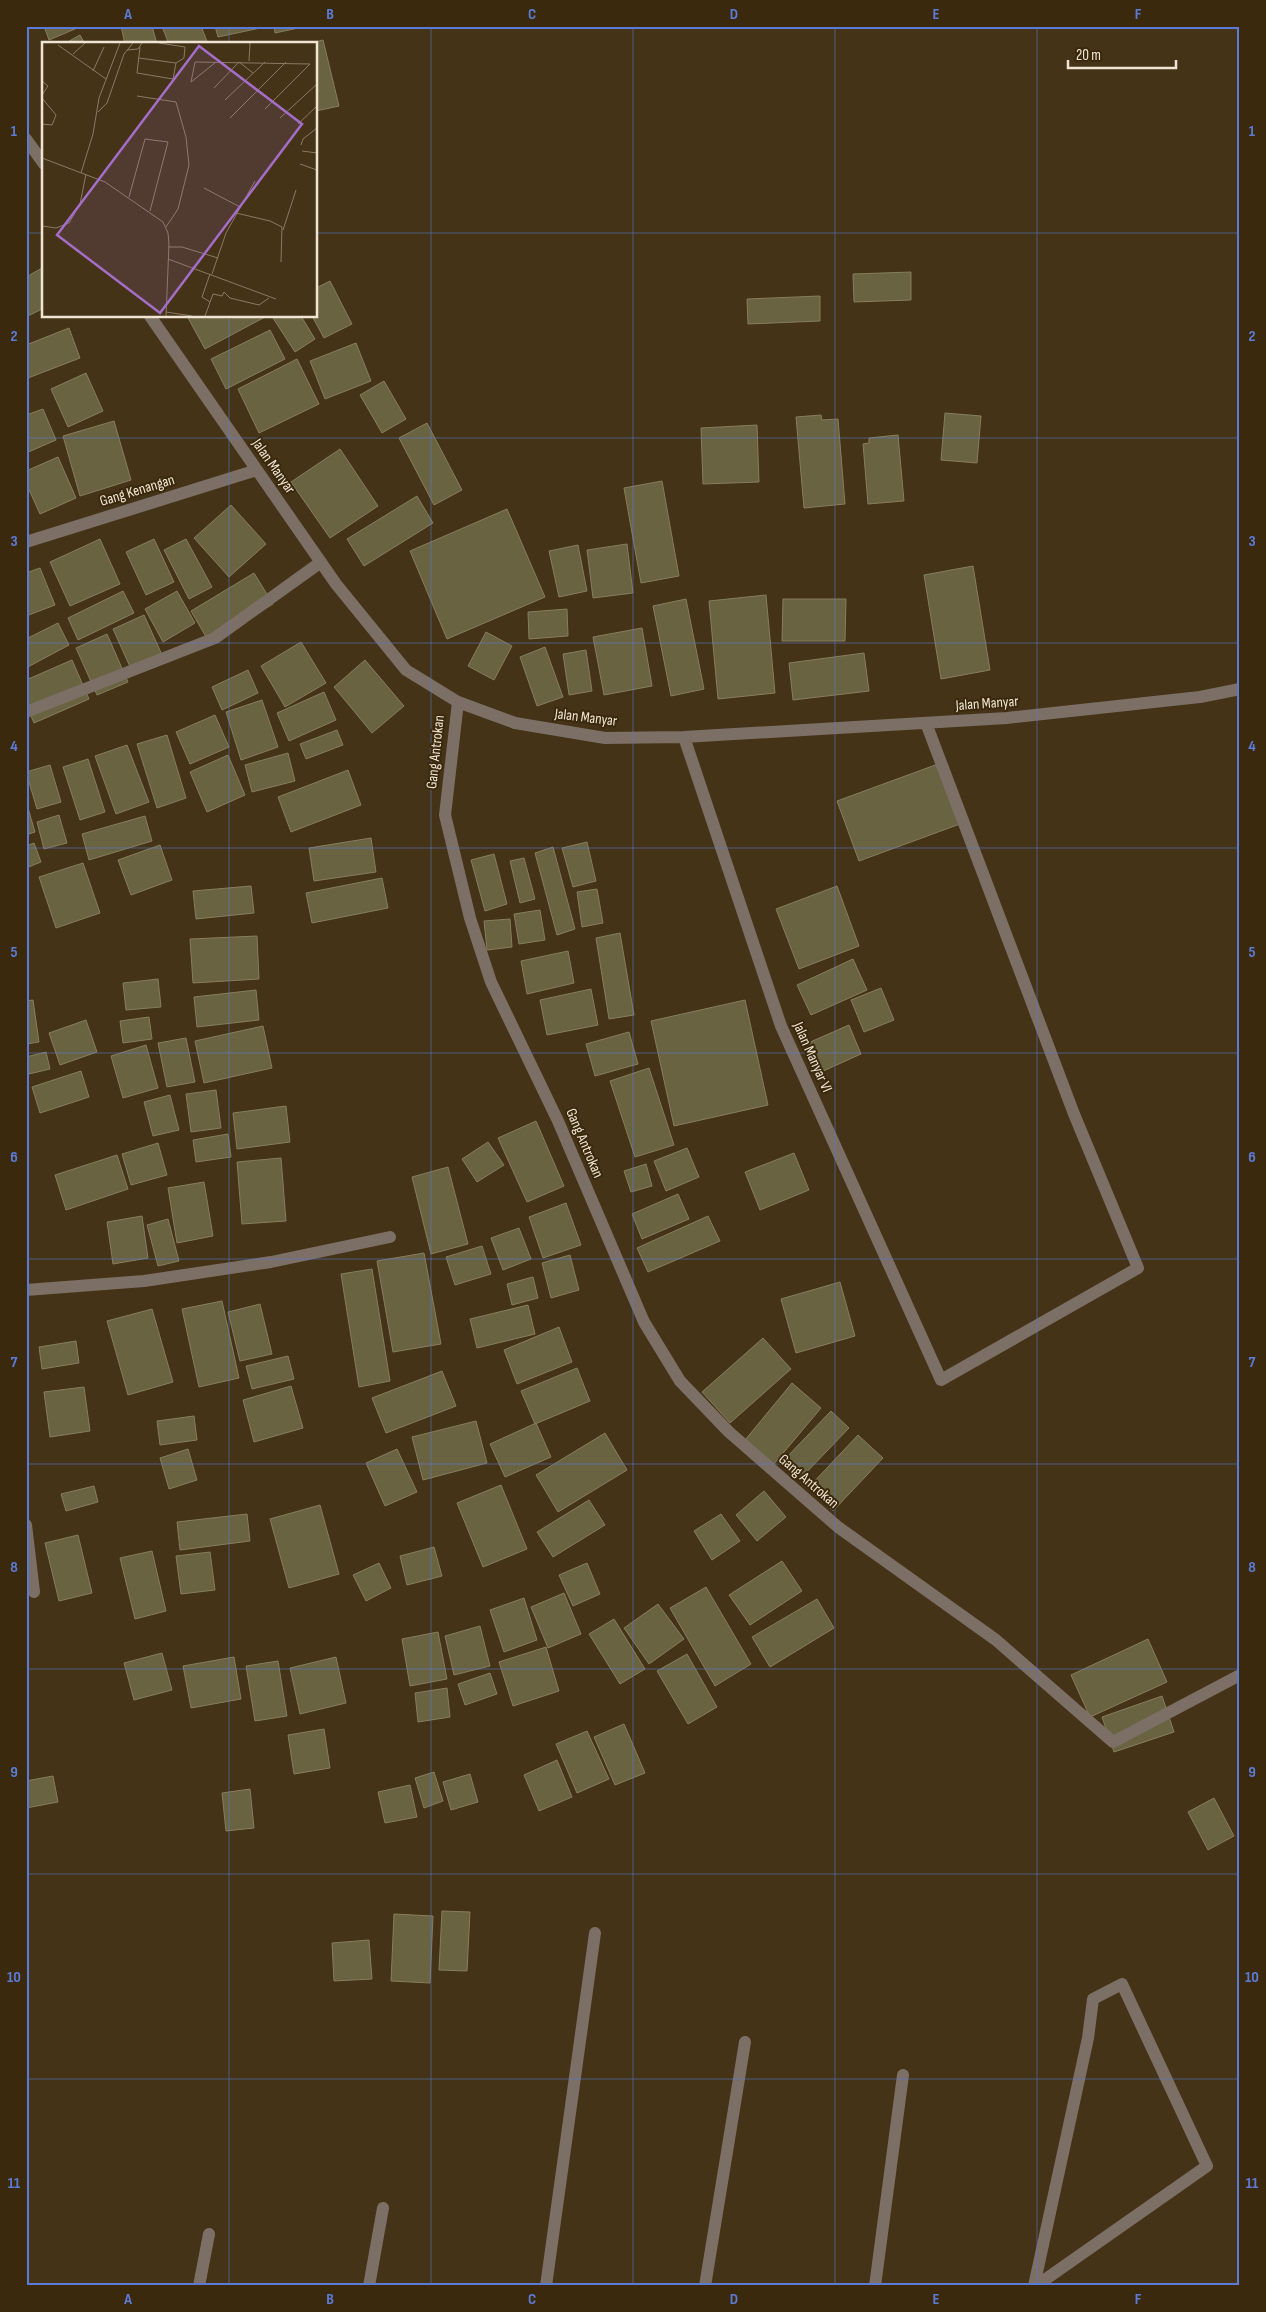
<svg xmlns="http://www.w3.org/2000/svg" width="1266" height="2312" font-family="'Sofia Sans Condensed',sans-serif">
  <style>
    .building { fill: #6a6342; stroke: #867e5d }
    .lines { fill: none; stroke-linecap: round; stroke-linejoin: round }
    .minor { stroke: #7c6f65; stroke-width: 12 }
    .grid { fill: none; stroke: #5c7bd7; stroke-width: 1; stroke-opacity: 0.55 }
    .labels { text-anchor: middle; stroke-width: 4; stroke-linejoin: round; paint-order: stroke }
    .street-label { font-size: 15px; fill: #f0e5d5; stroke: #3a290c }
    .inset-road { fill: none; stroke: #897a63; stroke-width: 1 }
    .view { fill: #a46dc7; fill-opacity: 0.15; stroke: #a46dc7; stroke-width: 2.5 }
    .inset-edge { fill: none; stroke: #f0e5d5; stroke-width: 2.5 }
    .neatline { fill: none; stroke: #5c7bd7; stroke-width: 2 }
    .grid-label { font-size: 16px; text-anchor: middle; font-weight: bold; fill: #5c7bd7 }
  </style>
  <rect width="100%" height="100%" fill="#443317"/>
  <path class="building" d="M44,26h38l-33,14z
    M121,26h31l5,18h-32z
    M171,26h30l7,18h-39l-6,-15z
    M215,26h49l1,1 -47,10z
    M274,26h29v1l-28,6z
    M80,35l5,9h-21z
    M323,40l16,66 -23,5v-67h-8z
    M44,267v41l-18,9v-40z
    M911,272v28l-57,2 -1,-28z
    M330,281l22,43 -28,14 -12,-22h4v-28z
    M820,296v25l-72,3 -1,-25z
    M187,316h80l-62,33z
    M276,316h25l14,23 -20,13 -22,-34z
    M69,328l11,30 -52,20 -2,-33z
    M270,330l15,29 -59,30 -15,-30z
    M356,343l15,38 -46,18 -15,-38z
    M297,359l22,45 -60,29 -21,-44z
    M86,373l17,38 -35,16 -17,-38z
    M384,381l22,38 -24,14 -22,-38z
    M43,409l13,31 -30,13v-38z
    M945,413l36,3 -4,47 -36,-3z
    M821,415l1,5 16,-1 7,85 -41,4 -8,-91z
    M114,421l17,59 -51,16 -17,-60z
    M427,423l35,67 -28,15 -35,-67z
    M757,425l2,57 -56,2 -2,-56z
    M898,435l6,66 -36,3 -5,-60 6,-1v-5z
    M340,449l38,57 -48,32 -39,-56z
    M58,457l18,41 -36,16 -14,-31v-12z
    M662,481l17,95 -38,7 -17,-95z
    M417,496l16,27 -69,43 -17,-27z
    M231,505l35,39 -37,33 -35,-39z
    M507,509l38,88 -98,42 -37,-88z
    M100,539l20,45 -50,22 -20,-44z
    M154,539l20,43 -28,13 -20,-43z
    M186,539l26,48 -23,12 -25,-49z
    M627,544l6,49 -40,5 -6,-48z
    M578,545l9,46 -28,6 -10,-46z
    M973,566l17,104 -49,9 -17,-104z
    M40,568l15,37 -29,11v-43z
    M254,573l19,31 -64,38 -18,-31z
    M123,591l11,22 -56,27 -10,-22z
    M177,591l18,32 -32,19 -18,-33z
    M766,595l9,98 -57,6 -9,-98z
    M686,599l18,90 -33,7 -18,-90z
    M783,599h63l-1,42h-63z
    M567,609l1,27 -39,3 -1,-27z
    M144,615l19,42 -31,14 -19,-42z
    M58,623l11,22 -43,23v-29z
    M642,628l10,58 -48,9 -11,-58z
    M486,632l26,14 -18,34 -26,-14z
    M107,634l21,48 -31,13 -21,-47z
    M301,642l25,41 -41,24 -24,-41z
    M545,647l18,50 -26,9 -17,-49z
    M586,650l6,41 -23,4 -6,-41z
    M864,653l5,38 -76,9 -4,-37z
    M72,660l17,39 -55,24 -8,-19v-24z
    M365,660l39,46 -32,27 -38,-46z
    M248,670l10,23 -36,17 -10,-23z
    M324,692l12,28 -47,21 -12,-28z
    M262,700l16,47 -37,13 -15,-48z
    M215,715l14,32 -39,17 -14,-32z
    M337,730l6,15 -37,14 -6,-15z
    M167,735l19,63 -29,10 -20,-64z
    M127,745l22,57 -33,12 -21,-58z
    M288,753l7,28 -43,11 -7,-27z
    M228,755l17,40 -38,17 -17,-40z
    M88,759l17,53 -25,8 -17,-53z
    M938,764l22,60 -101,37 -22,-60z
    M50,765l11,37 -24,7 -11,-37z
    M348,770l13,35 -70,27 -13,-35z
    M26,801l9,31 -9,3z
    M59,815l8,28 -23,6 -7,-27z
    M145,816l7,25 -63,19 -7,-26z
    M371,838l5,34 -62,9 -5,-33z
    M587,842l9,39 -23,6 -11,-39z
    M34,843l7,19 -15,6v-22z
    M160,845l12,35 -41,15 -13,-35z
    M553,847l22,82 -18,6 -22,-82z
    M494,854l13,50 -22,7 -14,-51z
    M524,858l11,41 -15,4 -10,-42z
    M83,863l17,50 -44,15 -17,-51z
    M382,878l6,30 -76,15 -6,-30z
    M251,886l3,27 -58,6 -3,-28z
    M837,886l22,60 -60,23 -23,-60z
    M597,889l6,34 -21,4 -5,-35z
    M540,910l5,30 -26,4 -5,-30z
    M510,919l2,28 -25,3 -3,-29z
    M620,933l14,82 -25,4 -13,-81z
    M257,936l2,43 -66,4 -3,-44z
    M568,951l6,32 -47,11 -6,-33z
    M853,959l14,31 -56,25 -14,-30z
    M158,979l3,28 -35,3 -3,-27z
    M881,988l13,32 -30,12 -13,-32z
    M591,989l7,36 -51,10 -7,-35z
    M256,990l3,30 -62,7 -3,-30z
    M33,1000l6,42 -13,2v-43z
    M745,1000l23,105 -94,21 -23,-105z
    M149,1017l3,22 -29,4 -3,-22z
    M86,1020l11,32 -37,13 -11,-32z
    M849,1025l12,29 -40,18 -13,-29z
    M263,1026l9,42 -68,15 -9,-42z
    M629,1032l9,32 -43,12 -9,-32z
    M186,1038l9,44 -28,5 -9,-44z
    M146,1045l12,43 -35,10 -12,-42z
    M46,1052l4,17 -21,5 -3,-17z
    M649,1068l25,77 -39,12 -25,-76z
    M81,1071l8,26 -49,16 -8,-26z
    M216,1090l5,38 -30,4 -5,-38z
    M170,1095l9,35 -26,6 -9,-34z
    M286,1106l4,36 -53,7 -4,-36z
    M536,1121l28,65 -37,16 -29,-64z
    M228,1134l3,23 -35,5 -3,-22z
    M488,1142l16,23 -27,17 -15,-23z
    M158,1143l9,32 -36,10 -9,-31z
    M687,1148l12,29 -33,14 -12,-30z
    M794,1153l15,37 -49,20 -15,-38z
    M117,1155l11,34 -62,21 -11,-35z
    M281,1158l5,63 -44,3 -5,-62z
    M646,1164l6,22 -21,6 -7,-21z
    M448,1167l20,77 -37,10 -19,-77z
    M204,1182l9,54 -36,7 -9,-55z
    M678,1194l11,25 -47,20 -10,-25z
    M566,1203l15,42 -38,13 -14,-41z
    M142,1216l6,42 -35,6 -6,-42z
    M708,1216l12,25 -72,31 -11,-24z
    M168,1219l11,42 -21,5 -11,-41z
    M519,1228l12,31 -28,11 -12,-32z
    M482,1246l9,28 -36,11 -9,-28z
    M424,1253l17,91 -48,8 -16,-91z
    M570,1255l9,35 -28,8 -9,-35z
    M372,1269l18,112 -31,6 -18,-113z
    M533,1277l5,21 -26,7 -5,-21z
    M840,1282l15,54 -59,17 -15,-54z
    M222,1301l17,77 -40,9 -17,-78z
    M260,1304l12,50 -32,7 -12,-49z
    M528,1305l7,29 -58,14 -7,-29z
    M152,1309l21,73 -45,13 -21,-74z
    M559,1327l13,35 -55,22 -13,-34z
    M763,1338l28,31 -61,54 -28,-31z
    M76,1341l3,22 -37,6 -3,-22z
    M288,1356l6,23 -42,10 -6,-23z
    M577,1368l13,33 -55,23 -14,-33z
    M442,1371l14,35 -70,27 -14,-35z
    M792,1383l29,25 -47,56 -29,-24z
    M291,1386l12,42 -49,14 -11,-42z
    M84,1387l6,44 -40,6 -6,-45z
    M831,1411l18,17 -47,49 -18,-17z
    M194,1416l3,24 -37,5 -3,-24z
    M476,1421l11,42 -64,17 -11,-43z
    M536,1423l15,34 -46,20 -15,-33z
    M605,1433l22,37 -69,42 -22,-37z
    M858,1435l25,23 -50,53 -24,-24z
    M188,1449l9,31 -28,9 -9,-31z
    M397,1449l20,43 -32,14 -19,-43z
    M501,1485l26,64 -44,18 -26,-64z
    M94,1486l4,16 -32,9 -5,-17z
    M764,1491l22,26 -29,24 -21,-26z
    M589,1500l16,25 -52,32 -16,-25z
    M320,1505l19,69 -50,14 -19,-69z
    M247,1514l3,27 -70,9 -3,-28z
    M721,1514l19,27 -28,19 -18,-29z
    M78,1535l14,58 -33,8 -14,-58z
    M434,1547l8,29 -35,9 -7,-29z
    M152,1551l14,60 -31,8 -15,-61z
    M210,1552l5,38 -34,4 -5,-38z
    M782,1561l20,30 -52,34 -21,-30z
    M379,1563l12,25 -25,13 -13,-26z
    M587,1563l13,31 -27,12 -14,-31z
    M706,1587l45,77 -36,22 -45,-78z
    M564,1593l17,41 -33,14 -17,-41z
    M524,1598l13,42 -33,12 -14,-42z
    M817,1599l17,29 -64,39 -18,-30z
    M658,1604l26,35 -35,25 -25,-36z
    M614,1619l31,50 -25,15 -31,-50z
    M480,1626l10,40 -36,9 -9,-39z
    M438,1632l9,47 -37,7 -8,-47z
    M1148,1639l19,43 -77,35 -19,-42z
    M546,1647l13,44 -46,15 -14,-44z
    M162,1653l10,37 -38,10 -10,-37z
    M687,1654l30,53 -29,17 -31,-53z
    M234,1657l7,42 -50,9 -8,-42z
    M336,1657l10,46 -46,11 -10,-46z
    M278,1661l9,55 -32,5 -9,-55z
    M490,1673l7,21 -32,11 -7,-21z
    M447,1688l3,29 -32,5 -3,-29z
    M1162,1696l12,36 -60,20 -12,-35z
    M624,1724l21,49 -30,12 -21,-48z
    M324,1729l6,39 -36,6 -6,-39z
    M587,1731l22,48 -32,14 -21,-49z
    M557,1760l15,37 -33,14 -15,-36z
    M434,1772l9,29 -19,7 -9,-30z
    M470,1774l8,28 -27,8 -8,-28z
    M53,1776l5,26 -32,6v-27z
    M410,1785l7,32 -32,6 -7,-31z
    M250,1789l4,39 -28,3 -4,-38z
    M1214,1798l20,38 -26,14 -20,-38z
    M442,1911l28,1 -3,59 -28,-1z
    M394,1914l39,2 -3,67 -39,-2z
    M369,1940l3,39 -38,2 -2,-38z"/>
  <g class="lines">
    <path class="minor" d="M26,139l18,25
      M150,316l186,268 70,86 52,32 57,21 90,15 79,-1 323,-19 193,-21 40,-8
      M26,542l231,-72
      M458,702l-13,113 25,103 21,64 67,139 86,201 36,59 49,51 109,95 158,113 117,102 127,-67
      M26,712l189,-74 106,-76
      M684,737l97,289 160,354 197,-112 -64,-154 -148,-391
      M26,1290l118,-9 127,-19 119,-25
      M26,1525l8,67
      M199,2286l10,-52
      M369,2286l14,-78
      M546,2286l49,-353
      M705,2286l40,-244
      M875,2286l28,-211
      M1034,2286l54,-248 5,-39 29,-15 85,182 -171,120"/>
  </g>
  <path class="grid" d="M229,26v18M431,26v2260M633,26v2260M835,26v2260M1037,26v2260M26,233h18M316,233h924M229,316v1970M26,438h1214M26,643h1214M26,848h1214M26,1053h1214M26,1259h1214M26,1464h1214M26,1669h1214M26,1874h1214M26,2079h1214"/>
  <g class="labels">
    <g class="street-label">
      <text transform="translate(274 466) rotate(55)" y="5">Jalan Manyar</text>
      <text transform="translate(137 490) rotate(-17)" y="5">Gang Kenangan</text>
      <text transform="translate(987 703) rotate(-4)" y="5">Jalan Manyar</text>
      <text transform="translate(586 717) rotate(7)" y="5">Jalan Manyar</text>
      <text transform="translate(435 752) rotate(-84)" y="5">Gang Antrokan</text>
      <text transform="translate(813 1057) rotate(66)" y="5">Jalan Manyar VI</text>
      <text transform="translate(585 1143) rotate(67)" y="5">Gang Antrokan</text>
      <text transform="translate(809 1481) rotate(41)" y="5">Gang Antrokan</text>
    </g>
  </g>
  <g transform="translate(42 42)">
    <rect width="275" height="275" fill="#443317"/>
    <path class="inset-road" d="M16,3l48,34M98,5l-3,26 36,6 3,-16 8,-5 1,-11 -26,-4M85,8l11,-1 4,-6M31,12l12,-11M97,16l37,5M207,19l1,-18M174,20l-25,20 4,-20 115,2 -45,45M51,29l11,-24M0,39l6,5 -6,9M172,46l25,-26 14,11M95,54l39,6 10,35 3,28 -11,44 -12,18M0,56l14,17 -4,10 -10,-1M183,58l40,-38M56,70l9,-9 17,-49 9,-11M188,76l56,-56M238,76l37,-34M256,82l19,-18M259,103l2,-6 14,-11M260,109l15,2M0,116l63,24 58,40 5,11 1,11 -3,72M258,122l17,6M39,131l12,-39 6,-36 21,-55M162,146l36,19M87,155l16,-58 23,3 -18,69M194,171l34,8 12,6 -1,35M0,184l14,2 13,-5 11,-19 6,-30M241,188l13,-40M126,205h14l36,11M126,217l108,40M170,232l14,-41 29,-52M168,260l-8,-5 8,-23M124,270l26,4M163,274l8,-22 9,2 2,-4 6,6 29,7 10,-7"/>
    <path class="view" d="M157,4l103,78 -142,189 -103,-78z"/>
    <rect width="275" height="275" class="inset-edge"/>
  </g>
  <rect width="1266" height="2312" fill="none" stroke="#3a290c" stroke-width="55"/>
  <path d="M1068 60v8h108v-8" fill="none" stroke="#f0e5d5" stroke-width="2.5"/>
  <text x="1076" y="60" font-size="15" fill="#f0e5d5" stroke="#3a290c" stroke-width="4" paint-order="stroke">20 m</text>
  <rect x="28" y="28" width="1210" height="2256" class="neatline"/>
  <g class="grid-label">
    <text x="128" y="19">A</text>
    <text x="330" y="19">B</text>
    <text x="532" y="19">C</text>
    <text x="734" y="19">D</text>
    <text x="936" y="19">E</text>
    <text x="1138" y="19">F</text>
    <text x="14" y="136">1</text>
    <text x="1252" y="136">1</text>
    <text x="14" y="341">2</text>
    <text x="1252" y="341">2</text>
    <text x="14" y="546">3</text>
    <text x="1252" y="546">3</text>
    <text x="14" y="751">4</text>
    <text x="1252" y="751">4</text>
    <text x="14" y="957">5</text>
    <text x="1252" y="957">5</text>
    <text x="14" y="1162">6</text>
    <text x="1252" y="1162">6</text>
    <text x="14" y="1367">7</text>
    <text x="1252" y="1367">7</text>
    <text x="14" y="1572">8</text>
    <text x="1252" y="1572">8</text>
    <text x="14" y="1777">9</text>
    <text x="1252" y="1777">9</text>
    <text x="14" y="1982">10</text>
    <text x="1252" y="1982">10</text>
    <text x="14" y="2188">11</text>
    <text x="1252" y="2188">11</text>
    <text x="128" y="2304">A</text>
    <text x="330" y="2304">B</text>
    <text x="532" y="2304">C</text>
    <text x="734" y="2304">D</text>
    <text x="936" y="2304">E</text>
    <text x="1138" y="2304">F</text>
  </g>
</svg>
